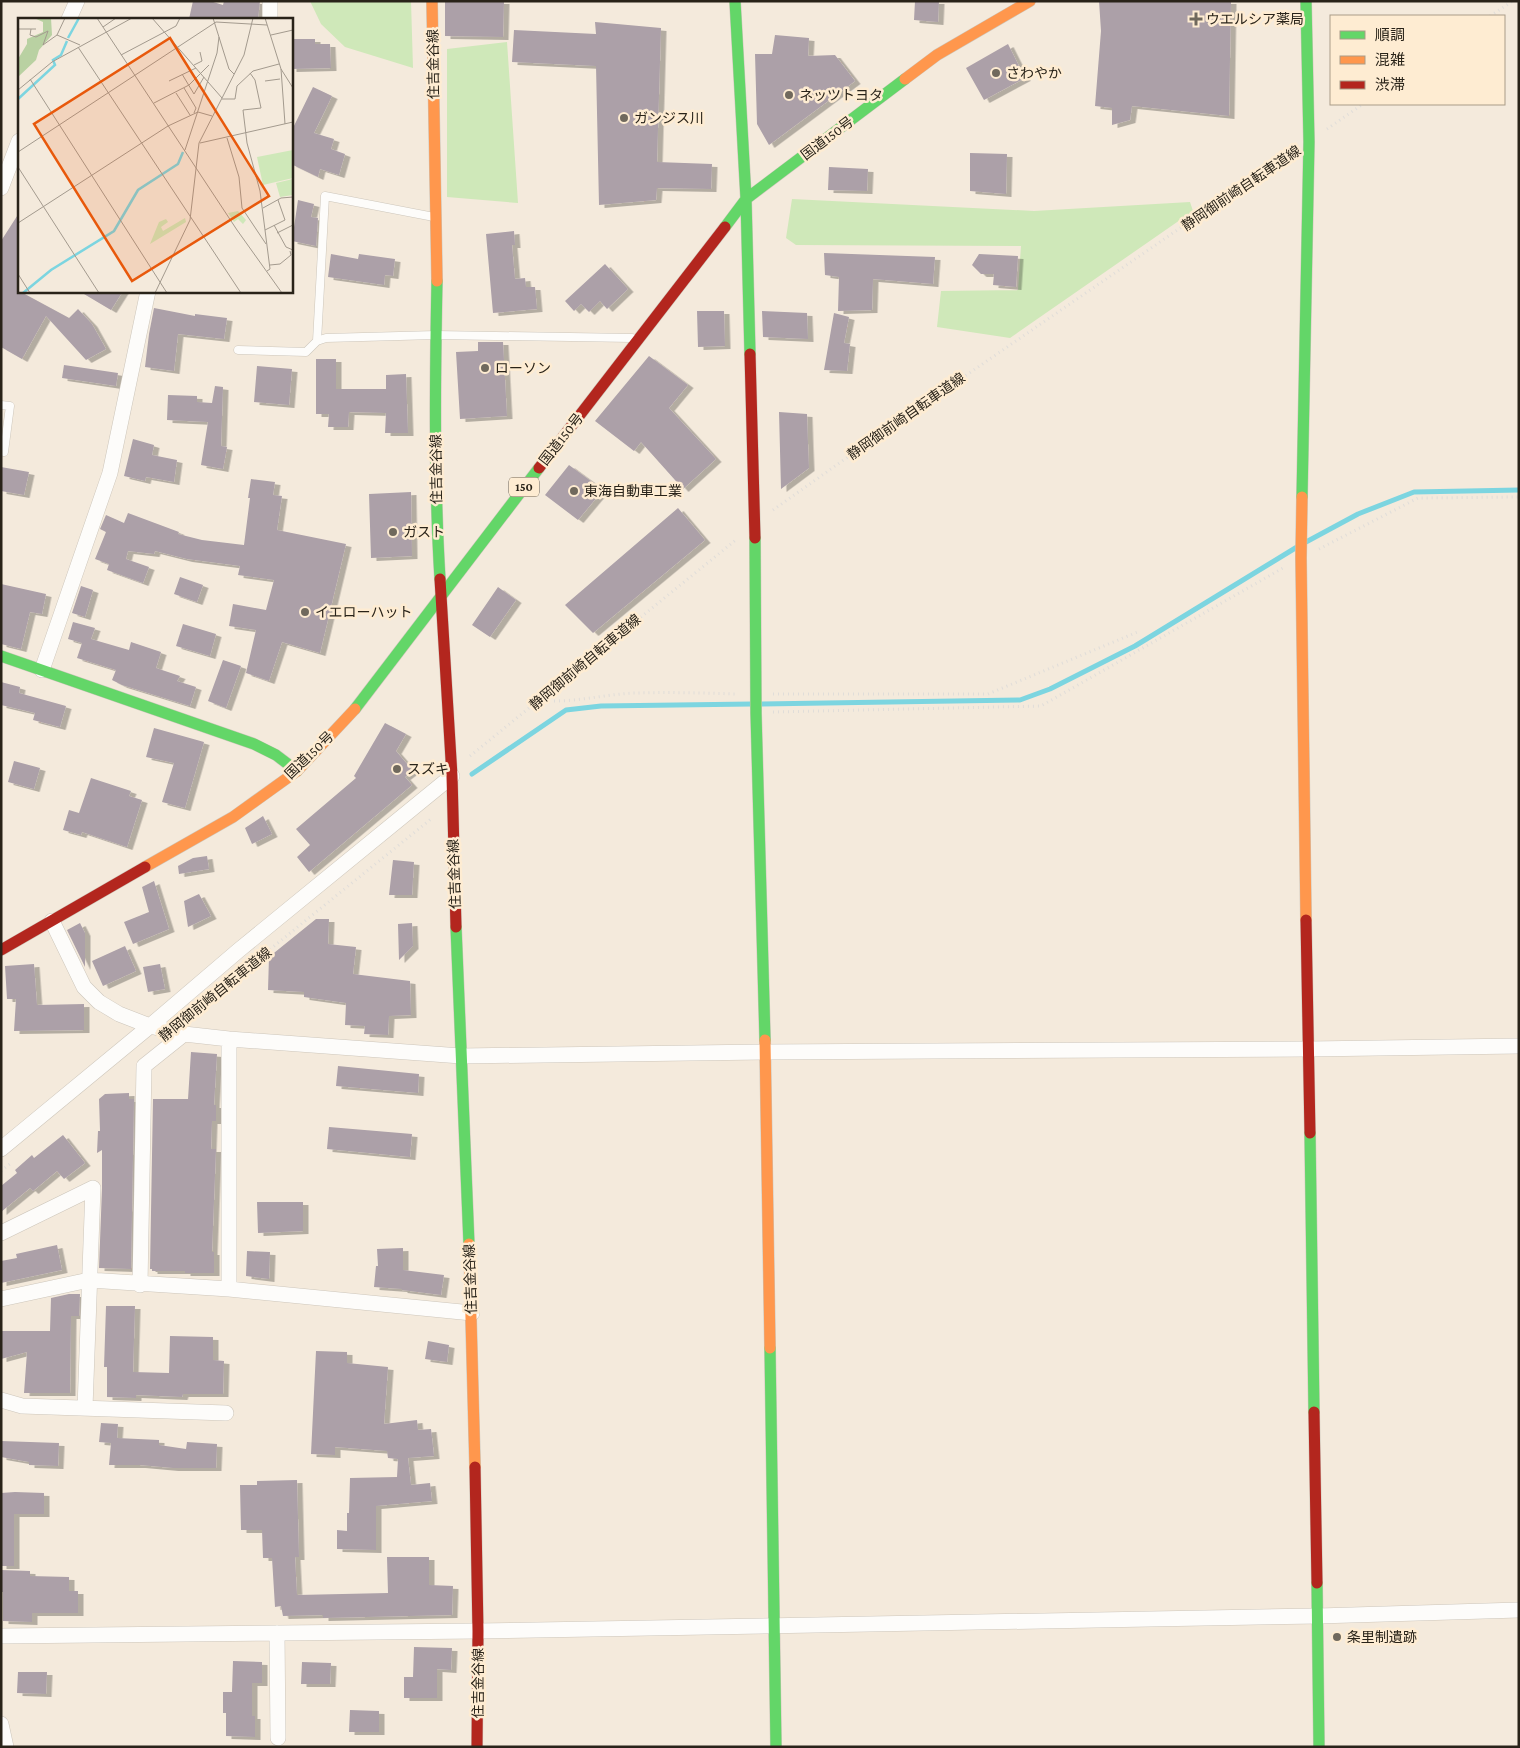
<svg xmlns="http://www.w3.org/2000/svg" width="1520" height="1748" font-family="'Crimson Pro','Noto Sans JP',serif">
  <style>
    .green { fill: #cfe8b9 }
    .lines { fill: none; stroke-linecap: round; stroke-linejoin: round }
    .stream { stroke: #7cd5e0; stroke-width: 5 }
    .building { fill: #aca0a8; filter: url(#shadow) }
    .lane-casing { stroke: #cdc6bb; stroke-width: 9 }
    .street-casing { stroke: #cdc6bb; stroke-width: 16 }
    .fast-casing { stroke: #cdc6bb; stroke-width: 12 }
    .slow-casing { stroke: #cdc6bb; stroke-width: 12 }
    .jam-casing { stroke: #cdc6bb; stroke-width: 12 }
    .path { stroke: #e0ddd9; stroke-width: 3; stroke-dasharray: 1 4; stroke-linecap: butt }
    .lane { stroke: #fdfcfa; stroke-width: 8 }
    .street { stroke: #fdfcfa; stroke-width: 15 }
    .fast { stroke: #63d668; stroke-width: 11 }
    .slow { stroke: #ff974d; stroke-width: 11 }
    .jam { stroke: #b3261e; stroke-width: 11 }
    .poi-dot { fill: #70695d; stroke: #feecd2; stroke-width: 2 }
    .labels { text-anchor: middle; stroke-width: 5; stroke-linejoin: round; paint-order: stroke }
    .shield { fill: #feecd2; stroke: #695f50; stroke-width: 1 }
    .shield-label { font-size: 12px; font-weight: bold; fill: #292319 }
    .poi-label { font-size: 14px; fill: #292319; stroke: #feecd2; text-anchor: start }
    .street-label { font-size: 14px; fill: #292319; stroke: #feecd2 }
    .inset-river { fill: none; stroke: #7cd5e0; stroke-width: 2.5 }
    .inset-road { fill: none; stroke: #a39a8e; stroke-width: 1 }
    .view { fill: #e8590c; fill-opacity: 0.15; stroke: #e8590c; stroke-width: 2.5 }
    .inset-edge { fill: none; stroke: #292319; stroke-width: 2.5 }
  </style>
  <defs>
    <filter id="shadow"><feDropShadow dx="5.5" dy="3" stdDeviation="0" flood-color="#0004"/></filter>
  </defs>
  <rect width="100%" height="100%" fill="#f4eadc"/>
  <path class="green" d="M310,1h101l2,67 -68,-21 -24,-23z
    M507,42l11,161 -71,-6v-148z
    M792,199l242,12 156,-9 3,9 -183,127 -73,-11 4,-36 77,-1 3,-44 -225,-1 -10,-7z"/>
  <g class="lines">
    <path class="stream" d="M1306,542l52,-28 56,-22 105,-2
      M760,704l260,-4 30,-11 85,-43 162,-99
      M472,774l94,-64 35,-4 151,-2"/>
  </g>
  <path class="building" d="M193,1h17l13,4 1,-4h36l-2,18h-69z
    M445,1h59l-1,36 -58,-1z
    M915,1h24l-1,21 -24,-2z
    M1099,1h132l-2,115 -97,-10 -2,14 -18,5v-17l-17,-2 6,-75z
    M595,22l66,6 -4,134 55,2 -1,25 -54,-1 -1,12 -57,5 -3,-139 -84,-4 2,-32 82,4z
    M775,35l34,3 -1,18 27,-1 20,26 -86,64 -12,-21 -2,-70h17z
    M291,39h24v5h15l1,24 -40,1z
    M1008,44l17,34 -41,22 -18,-32z
    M313,87l19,9 -18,37 20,6 -3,10 14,5 -6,21 -19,-6 -2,8 -27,-13v-32z
    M970,153l37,1 -1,40 -36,-3z
    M829,167l39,2 -1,22 -39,-1z
    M298,200l16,4 -3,13 7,1 -2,28 -24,-5z
    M19,213v78l50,27 9,-9 14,15 14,25 -20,11 -40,-44 -24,43 -21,-12v-106z
    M514,231l1,14h-3l3,34 10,-1 1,9h9l2,22 -44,4 -7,-79z
    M824,253l111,4 -2,27 -60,-5 -1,31 -34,1 1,-34 -14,-2z
    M331,254l27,5 1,-5 36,5 -2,17 -8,-1 -1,10 -56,-8z
    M979,254l39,2 -2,31 -23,-2 1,-11h-13l-9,-9z
    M605,264l23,25 -21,20 -7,-8 -11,11 -8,-8 -7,7 -9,-10z
    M79,291h44l-12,19z
    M154,308l41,8v-2l32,4 -3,21 -46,-5 -4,37 -29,-4 4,-33z
    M697,311h27l1,35 -27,1z
    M762,311l45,2 1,26 -45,-2z
    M834,313l15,4 -5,26 6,1 -3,27 -23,-1z
    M478,342h25l4,74 -47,3 -4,-67 22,-1z
    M649,356l39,29 -19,23 47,51 -33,30 -42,-47 -7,9 -39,-30z
    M316,359h20v30h50v-14l20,-1 2,59h-23l1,-20 -37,-1 -1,15h-20l1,-13h-13z
    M64,365l54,8 -2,13 -54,-8z
    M257,366l35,3 -3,36 -35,-3z
    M215,386l8,1 -2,59 6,1 -4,22 -22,-4 7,-43 -41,-2 1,-25 29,1v6l15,1z
    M779,412l28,2 1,30 1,24 -28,21z
    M133,439l21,6 -2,10 25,5 -3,22 -28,-5 -1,4 -21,-5z
    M569,465l34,25 -25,30 -33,-25z
    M1,467l28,5 -5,23 -23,-4z
    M251,479l24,3 -2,13 9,1 -5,34 69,14 -26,109 -38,-11 -13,39 -23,-8 10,-43 -27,-4 4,-22 33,6 8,-30 -36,-5 2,-9 -53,-7 -32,-8 -1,3 -26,-3 -2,8 23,8 -6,16 -36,-13 2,-6 -14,-5 11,-27 -6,-3 6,-14 18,8 4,-10 51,19 -1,2 24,6 42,5 6,-47h-2z
    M411,492l1,64 -41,2 -2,-64z
    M678,508l27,32 -112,93 -28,-28z
    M180,577l23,8 -6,17 -23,-8z
    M1,584l45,10 -4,20 -12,-2 -9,37 -20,-5z
    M81,586l12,4 -8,27 -13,-4z
    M498,587l18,13 -26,37 -18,-12z
    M73,622l22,6 -4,11 38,11 2,-8 30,10 -5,16 24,8 -3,5 19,6 -6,19 -68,-21 -10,-5 4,-10 -39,-12 5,-15 -14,-4z
    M183,624l33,10 -6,22 -34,-10z
    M223,660l18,6 -15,42 -18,-7z
    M1,682l19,5 -1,6 47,13 -6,21 -27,-7 2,-7 -34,-8z
    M385,723l21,11 -10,17 17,20 -8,6 7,8 -103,87 -12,-15 13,-12 -14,-16 60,-51 -2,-2z
    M154,728l50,14 -19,66 -23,-6 12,-39 -28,-6z
    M14,761l26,7 -6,21 -26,-7z
    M91,778l40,13 -2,5 13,4 -15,47 -45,-15 -1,3 -18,-5 6,-20 10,3z
    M263,816l9,18 -20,10 -7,-16z
    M207,856l2,13 -30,5 -1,-8 15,-8z
    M393,860l21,2 -2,33h-23z
    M154,881l15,48 -36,15 -9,-22 25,-10 -7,-25z
    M199,894l12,22 -23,11 -4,-26z
    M316,919h13l-1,25 28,3 -3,27 57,7 1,34 -22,1 -1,19 -24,-1 1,-8 -20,-1 1,-22 -42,-6v-5l-36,-2 1,-33z
    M80,923l5,10v34l-18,-37z
    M412,923l1,23 -14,14 -1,-36z
    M125,946l11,25 -33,15 -11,-25z
    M34,964l3,41 47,-1v26l-70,1 2,-32h-9l-2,-33z
    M160,964l5,25 -17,3 -5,-25z
    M191,1052l26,2 -3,51h2v16h-4l-1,28h5l-4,103h2v21h-29v-2h-33v-2h-2l3,-170h35z
    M338,1066l81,8 -1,19 -82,-7z
    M129,1093v6h5l-3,170 -32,-1 3,-80v-38l-5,3 1,-22h2l-1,-32 6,-5z
    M329,1127l83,7 -2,23 -83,-8z
    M63,1135l22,28 -21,16 -7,-8 -24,20 -3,-3 -29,24v-26l16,-13 -2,-3 17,-15 2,3z
    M257,1202h46v29l-45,2z
    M57,1245l5,25 -61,13v-22l16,-3 -1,-4z
    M403,1248v22l41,5 -3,20 -39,-5v-1l-28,-2 2,-21h2l-1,-17z
    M247,1251l23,1 -1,27 -23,-3z
    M69,1294h11l-1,22h-8l-1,77h-46l3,-41 -26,7v-28h49l1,-33z
    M106,1306h29l-2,66 36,1 1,-37 43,1v23l11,1 -1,33h-40l-1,3 -46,-2v3l-29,-1v-30h-3z
    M428,1341l21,4 -2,17 -22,-3z
    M316,1351l31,1v11l41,4 -4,57 33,-4 1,10 13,-1 3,27 -26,2 3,27 19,-2 2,18 -56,5v44l-39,-1v-19l10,1v-18h2l1,-35 47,-1 1,-18 -10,-1 -1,-7 -52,-4v8l-24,-1z
    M101,1423l17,1 -1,14 42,2v5l27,4 1,-7 30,2 -1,24h-43l-33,-3h-31l2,-22 -12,-1z
    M1,1441l58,2 -1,23 -29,-1v-3l-28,-5z
    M297,1480l2,77h-4l2,38 91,-2 -1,-36h42v28l24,1 -1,29 -129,3v-3l-40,1 -2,-10 -6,1 -3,-49h-9l-1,-28h-21l-1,-45h17v-4z
    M15,1492l29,1v21h-30v52h-13v-73z
    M1,1570l29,1v5l39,1v14h9v22h-46v9l-29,-1v-29h-2z
    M414,1647l38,1 -1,22 -14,-1v29h-33v-21h9z
    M233,1661l29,1v21h-10v33h3v21l-29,-1v-23h-3v-21h9z
    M302,1662l29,1 -1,21h-29z
    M18,1672h29l-1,22 -29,-1z
    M350,1710l29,1v21h-30z"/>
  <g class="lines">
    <defs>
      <path id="lane" d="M434,217l-109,-21 -8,145 9,-3 110,-3 196,3
        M238,350l68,2 11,-11
        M1,405l9,1 -6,46"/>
      <path id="street" d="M69,19l8,-18
        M270,19v-18
        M1,188l18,-47
        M42,670l68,-197 38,-182
        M52,921l32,66 15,15 20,12 31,12 34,8 45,5 232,17 304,-4 544,-3 210,-3
        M229,1039v250
        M1,1149l149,-123 89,-76 213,-174
        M1,1233l92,-45 -8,220
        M140,1285l4,-219 40,-32
        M1,1299l88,-19 140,9 243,24
        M1,1400l21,6 204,7
        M277,1633l1,105
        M1,1636l477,-5 840,-15 201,-6
        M1,1724l5,23"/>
      <path id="fast" d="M735,1l11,198 4,155
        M725,227l21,-28 159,-120
        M437,281c-2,100 -3,199 3,298
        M1302,497l7,-355 -3,-141
        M755,538l1,175 9,327
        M1,656l253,88 22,11 21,16
        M355,709l184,-241
        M456,927l13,317
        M1310,1133l4,279
        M770,1348l6,399
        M1317,1583l2,164"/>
      <path id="slow" d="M432,1l5,280
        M905,79l32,-24 93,-54
        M1302,497l-1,61 5,362
        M145,867l88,-50 64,-46 58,-62
        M765,1040l5,308
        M469,1244l6,223"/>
      <path id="jam" d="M750,354l5,184
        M539,468l186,-241
        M440,579l12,197 4,151
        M1306,920l4,213
        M1,950l144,-83
        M1314,1412l3,171
        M475,1467l3,164 -1,116"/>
    </defs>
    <use href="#lane" class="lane-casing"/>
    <use href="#street" class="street-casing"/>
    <use href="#fast" class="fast-casing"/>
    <use href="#slow" class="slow-casing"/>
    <use href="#jam" class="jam-casing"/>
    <path class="path" d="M1490,16l23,-15
      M1327,129l36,-25
      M773,510l96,-68 352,-242 70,-46
      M1319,549l99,-51 101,-1
      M773,694h215l152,-63
      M539,700c33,4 64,-6 97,-7 33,-1 67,0 101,1
      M773,712l268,-6 242,-138
      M470,756l267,-217
      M200,1006l231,-187
      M1,1171l10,-8"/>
    <use href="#lane" class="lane"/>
    <use href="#street" class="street"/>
    <use href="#fast" class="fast"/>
    <use href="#slow" class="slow"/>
    <use href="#jam" class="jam"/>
  </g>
  <g class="poi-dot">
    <path d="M1193.5 11.5h5v5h5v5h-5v5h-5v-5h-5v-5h5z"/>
    <circle cx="996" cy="73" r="5"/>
    <circle cx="789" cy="95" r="5"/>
    <circle cx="624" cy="118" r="5"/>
    <circle cx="485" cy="368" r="5"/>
    <circle cx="574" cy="491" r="5"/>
    <circle cx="393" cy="532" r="5"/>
    <circle cx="305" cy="612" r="5"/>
    <circle cx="397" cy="769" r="5"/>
    <circle cx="1337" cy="1637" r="5"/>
  </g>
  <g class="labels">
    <rect class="shield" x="509" y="477.5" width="30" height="19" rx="4"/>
    <g class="shield-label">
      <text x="524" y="491">150</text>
    </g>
    <g class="poi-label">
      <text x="1206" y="24">ウエルシア薬局</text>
      <text x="1006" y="78">さわやか</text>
      <text x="799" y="100">ネッツトヨタ</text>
      <text x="634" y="123">ガンジス川</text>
      <text x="495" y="373">ローソン</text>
      <text x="584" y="496">東海自動車工業</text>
      <text x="403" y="537">ガスト</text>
      <text x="315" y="617">イエローハット</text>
      <text x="407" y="774">スズキ</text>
      <text x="1347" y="1642">条里制遺跡</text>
    </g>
    <g class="street-label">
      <text transform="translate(433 64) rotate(-91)" y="5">住吉金谷線</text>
      <text transform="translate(827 138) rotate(-37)" y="5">国道150号</text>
      <text transform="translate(1241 188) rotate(-34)" y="5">静岡御前崎自転車道線</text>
      <text transform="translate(906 416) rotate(-35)" y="5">静岡御前崎自転車道線</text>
      <text transform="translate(561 439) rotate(-52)" y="5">国道150号</text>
      <text transform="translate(436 469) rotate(-91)" y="5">住吉金谷線</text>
      <text transform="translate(585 662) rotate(-40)" y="5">静岡御前崎自転車道線</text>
      <text transform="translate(309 755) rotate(-44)" y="5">国道150号</text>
      <text transform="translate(454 874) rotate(-92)" y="5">住吉金谷線</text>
      <text transform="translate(215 994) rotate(-39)" y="5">静岡御前崎自転車道線</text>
      <text transform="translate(470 1279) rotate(-92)" y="5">住吉金谷線</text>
      <text transform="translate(478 1683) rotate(-90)" y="5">住吉金谷線</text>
    </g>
  </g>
  <g transform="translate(18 18)">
    <rect width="275" height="275" fill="#f4eadc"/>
    <path d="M275,132v28l-30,7 -6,-28zM275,161v16l-13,2 -4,-14zM220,193l8,9 -3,4 -5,-5 -4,3 -6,-9zM167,200l1,4 -36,22 9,-22 7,-3 2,3 -7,5 2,4z" fill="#cfe8b9"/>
    <path d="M16,0h17l1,17 -13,15 -3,10 -18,17v-18l9,-15v-5l16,-7v-10z" fill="#b9d1a2"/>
    <path class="inset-river" d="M50,20l11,-20M0,81l37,-34 -2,-5 8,-5 6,-14M5,275l28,-23 63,-39 24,-41 40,-26 5,-12"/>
    <path class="inset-road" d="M47,0l-8,17 23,10M79,0l140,212 45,63M134,0l70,80M195,0l16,51 5,5M247,0l16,51 12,19M85,9l13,-9M0,11h18M13,11l-1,6 6,2 12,-6 -5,14 14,-10M253,17l22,-5M60,29l163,246M103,37l55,-29 4,-8M176,47l8,-4 -2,-9M263,51l4,55M232,55l5,7 6,28 -18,2 4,33 13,48 10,78 -3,2M164,56l12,20 10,-17M12,61l137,214M151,63l27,-13M247,63l15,-2M166,70l12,20 -2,5M0,72l34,-28 80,-44M158,75l14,22M204,81h13l2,-13 16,-15 26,-7M136,85l35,-18 20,-20M209,120l12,39 3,31 24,36M182,125l93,-21M167,132l32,-97 2,-16M0,134l198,-130 51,3M0,149l81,126M245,190l18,-10 12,-1M0,205l150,-97 30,-14 14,4M256,207l12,22 7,3M247,212l20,-10 -7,-20M259,215l16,-8M252,247l10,-1 11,-9 -1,-4M0,256l12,19M137,275l35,-73 9,-77 45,-88 9,-37"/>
    <path class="view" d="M152,20l99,158 -137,85 -98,-157z"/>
    <rect width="275" height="275" class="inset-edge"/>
  </g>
  <rect width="1520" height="1748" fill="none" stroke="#292319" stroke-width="5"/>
  <rect x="1330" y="15" width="175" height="90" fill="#feecd2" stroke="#a99c88"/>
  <rect x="1340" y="31" width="25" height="8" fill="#63d668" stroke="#a99c88"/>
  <text x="1375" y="40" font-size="15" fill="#292319">順調</text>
  <rect x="1340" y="56" width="25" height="8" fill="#ff974d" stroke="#a99c88"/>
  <text x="1375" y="65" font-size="15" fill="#292319">混雑</text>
  <rect x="1340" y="81" width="25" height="8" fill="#b3261e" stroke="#a99c88"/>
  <text x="1375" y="90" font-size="15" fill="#292319">渋滞</text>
</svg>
